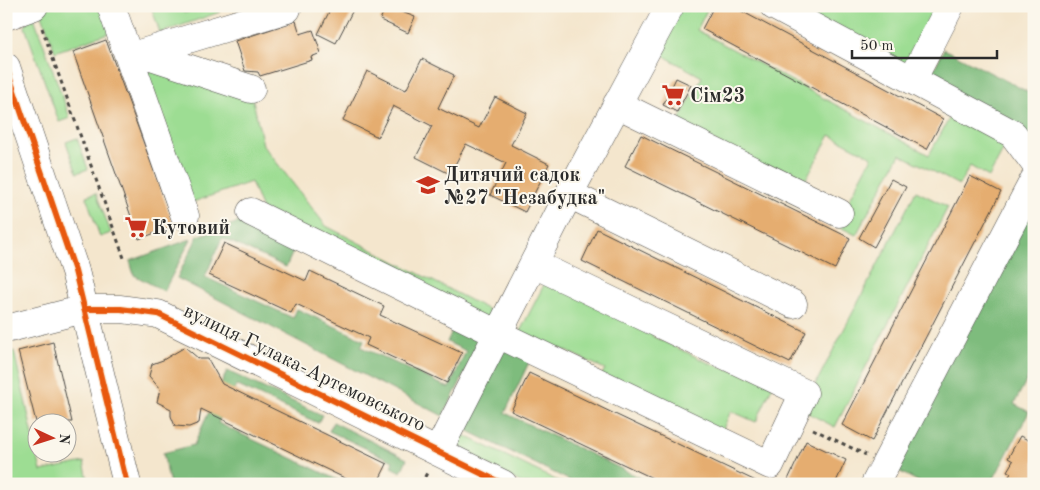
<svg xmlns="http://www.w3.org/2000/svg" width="1040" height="490" font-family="'Old Standard TT',serif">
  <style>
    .green { fill: #9ddd93; stroke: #64845f }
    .forest { fill: #7ebc7d; stroke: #547454 }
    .building { fill: #e5ad6f }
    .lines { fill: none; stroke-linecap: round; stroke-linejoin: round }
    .minor-casing { stroke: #494743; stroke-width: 29 }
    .path { stroke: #494743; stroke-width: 3; stroke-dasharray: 4 4; stroke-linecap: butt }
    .minor { stroke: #fff; stroke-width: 28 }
    .cycleway-casing { stroke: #fbf7ec; stroke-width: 9 }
    .cycleway { stroke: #e8590c; stroke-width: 6 }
    .labels { text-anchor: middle; stroke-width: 4; stroke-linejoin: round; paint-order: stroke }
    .poi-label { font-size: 20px; font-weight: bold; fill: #2b2b2b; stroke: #fbf7ec; text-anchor: start }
    .street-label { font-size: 20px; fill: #2b2b2b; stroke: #fbf7ec }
  </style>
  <rect width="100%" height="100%" fill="#fbf7ec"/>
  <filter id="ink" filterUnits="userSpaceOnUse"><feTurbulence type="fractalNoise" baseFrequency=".02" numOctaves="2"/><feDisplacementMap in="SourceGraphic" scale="10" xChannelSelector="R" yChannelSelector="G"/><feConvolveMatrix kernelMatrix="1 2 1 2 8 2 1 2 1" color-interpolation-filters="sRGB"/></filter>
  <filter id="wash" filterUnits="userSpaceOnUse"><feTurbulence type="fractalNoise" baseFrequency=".0096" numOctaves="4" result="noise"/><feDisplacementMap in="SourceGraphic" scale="20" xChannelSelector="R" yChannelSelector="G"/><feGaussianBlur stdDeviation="1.12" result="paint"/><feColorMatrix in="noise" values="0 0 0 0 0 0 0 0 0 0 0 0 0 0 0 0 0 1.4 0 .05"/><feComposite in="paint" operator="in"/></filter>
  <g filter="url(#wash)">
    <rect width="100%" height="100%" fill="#f4e6cd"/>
    <path class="green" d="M49,6h56l9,25 -59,21 -15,-43z
      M151,6h31l2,7 20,-7h14l2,6 -60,21z
      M677,6h32l-12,24 232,125 26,-47 55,29 -21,40 -19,-11 -11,19 -59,-31 -44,81 -20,-10 36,-68 -42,-22 -29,53 -123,-66 24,-45 -49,-27z
      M786,6h157l-34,66z
      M32,12l38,106 -11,4 -34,-95z
      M164,66l88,30 11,49 63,81 169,87 -5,11 -227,-112 -12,-30 -58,20 -46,-130z
      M77,138l11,31 -11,4 -11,-31z
      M916,191l32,16 -113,220 -33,-17z
      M96,193l15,40 -11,4 -14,-41z
      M548,277l108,50 -4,9 57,27 65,20 -18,39 -25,-11 -11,24 -120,-57 5,-9 -45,-21 -4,9 -40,-18z
      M14,351l27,120 43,-9 5,22h-83v-131z
      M455,431l109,53h-40l-76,-39z"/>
    <path class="forest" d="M944,49l90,46v57l-107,-69z
      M1034,200v166l-20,38 15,8 -38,72h-68l-32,-17z
      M251,218l47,23 -12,26 -64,-29 -17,39 88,41 4,-9 67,31 -3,7 88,41 17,-37 -19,-9 10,-22 28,14 -42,82 -266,-138 21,-42z
      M191,239l-27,52 -30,-16 -4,-14z
      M500,342l32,14 -27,57 148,71h-76l-119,-58z
      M227,371l95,44 -4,8 -82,-38 -18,38 128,61h-176l-7,-31 31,-8z
      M333,422l74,37 -6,13 -10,-5 2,-6 -64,-30z"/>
    <g id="blocks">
      <path class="building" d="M332,6h23l-19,37 -18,-9z
        M386,6l29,11 -7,16 -28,-13z
        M714,6h18l211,113 -16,30 -225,-120z
        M296,21l4,13 13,-4 8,23 -10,4 1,3 -52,16 -2,-4 -13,-1 -10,-30z
        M106,40l68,186 -35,13 -66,-187z
        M422,59l32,16 -16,33 41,20 16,-31 32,16 -16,32 38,19 -24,48 -35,-17 16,-32 -40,-19 -16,30 -34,-17 16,-31 -39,-20 -15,31 -35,-17 24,-49 39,19z
        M676,78l15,7 -14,27 -14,-7z
        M641,135l209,103 -15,31 -210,-103z
        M970,176l31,16 -129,249 -30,-16z
        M891,179l15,8 -32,60 -15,-9z
        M597,229l209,103 -16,31 -208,-102z
        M224,243l82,38 4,-10 59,28 15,7 -4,9 82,38 -15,30 -81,-38 3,-7 -73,-34 -5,9 -82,-38z
        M53,342l19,80h-36l-18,-71z
        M185,347l14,12h9l14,25 165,80 -10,20h-20l-156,-75 -2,14 -10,4 -14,-1 -4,-10v-7l-14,-7 3,-13 -11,-13 3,-12 11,-4z
        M529,373l90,43 143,68h-97l-154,-73z
        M1020,436l14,7v41h-29l6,-11 -4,-2 6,-10 -5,-3z
        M806,441l40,19 -11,24h-49z"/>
    </g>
  </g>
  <g filter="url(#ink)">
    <use href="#blocks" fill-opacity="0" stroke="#494743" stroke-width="1"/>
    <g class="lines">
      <defs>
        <path id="minor" d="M111,6l74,210
          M774,6l239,128 21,28
          M6,16l28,-10
          M142,53l109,36
          M129,57l158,-48
          M6,67l69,204 52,213
          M912,80l38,-74
          M617,104l222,109
          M569,194l224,110
          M251,212l247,122 272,131 34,-72 -270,-129
          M6,329l78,-20h37l37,5 345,170
          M438,451l131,-257 101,-188
          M875,484l159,-304"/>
      </defs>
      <use href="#minor" class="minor-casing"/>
      <path class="path" d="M42,28l82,230
        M813,429l53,26
        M421,484l7,-13"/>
      <use href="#minor" class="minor"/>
      <defs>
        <path id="cycleway" d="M6,67l69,204 52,213
          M84,309h37l37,5 345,170"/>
      </defs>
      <use href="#cycleway" class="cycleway-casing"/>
      <use href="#cycleway" class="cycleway"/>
    </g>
  </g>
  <defs>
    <symbol id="supermarket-bare" viewBox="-9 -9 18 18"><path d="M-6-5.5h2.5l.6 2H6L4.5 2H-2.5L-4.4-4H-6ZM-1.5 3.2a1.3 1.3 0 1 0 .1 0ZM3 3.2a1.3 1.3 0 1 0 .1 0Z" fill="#c8321e" stroke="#fbf7ec" stroke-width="2.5" paint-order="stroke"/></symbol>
    <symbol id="school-bare" viewBox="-9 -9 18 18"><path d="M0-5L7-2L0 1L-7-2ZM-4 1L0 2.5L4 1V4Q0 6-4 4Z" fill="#c8321e" stroke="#fbf7ec" stroke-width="2.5" paint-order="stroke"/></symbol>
  </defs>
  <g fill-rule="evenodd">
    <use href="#supermarket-bare" x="657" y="79" width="32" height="32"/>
    <use href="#school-bare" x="412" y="169" width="32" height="32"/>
    <use href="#supermarket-bare" x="120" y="211" width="32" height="32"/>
  </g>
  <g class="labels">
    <g class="poi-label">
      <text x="690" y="102">Сім23</text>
      <text x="444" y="181">Дитячий садок<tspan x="444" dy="23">№27 "Незабудка"</tspan></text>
      <text x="152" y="234">Кутовий</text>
    </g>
    <g class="street-label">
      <text transform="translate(305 367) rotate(26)" y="7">вулиця Гулака-Артемовського</text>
    </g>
  </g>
  <rect width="1040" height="490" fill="none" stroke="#fbf7ec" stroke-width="25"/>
  <g transform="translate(52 438) rotate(94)"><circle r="24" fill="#fbf7ec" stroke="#a8a59f"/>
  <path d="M0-4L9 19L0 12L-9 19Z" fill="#c8321e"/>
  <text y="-8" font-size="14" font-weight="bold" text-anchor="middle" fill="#2b2b2b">N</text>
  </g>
  <path d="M852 50v8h145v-8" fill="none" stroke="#2b2b2b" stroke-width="2.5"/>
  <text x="860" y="50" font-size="15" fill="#2b2b2b" stroke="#fbf7ec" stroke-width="4" paint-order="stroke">50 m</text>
</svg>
